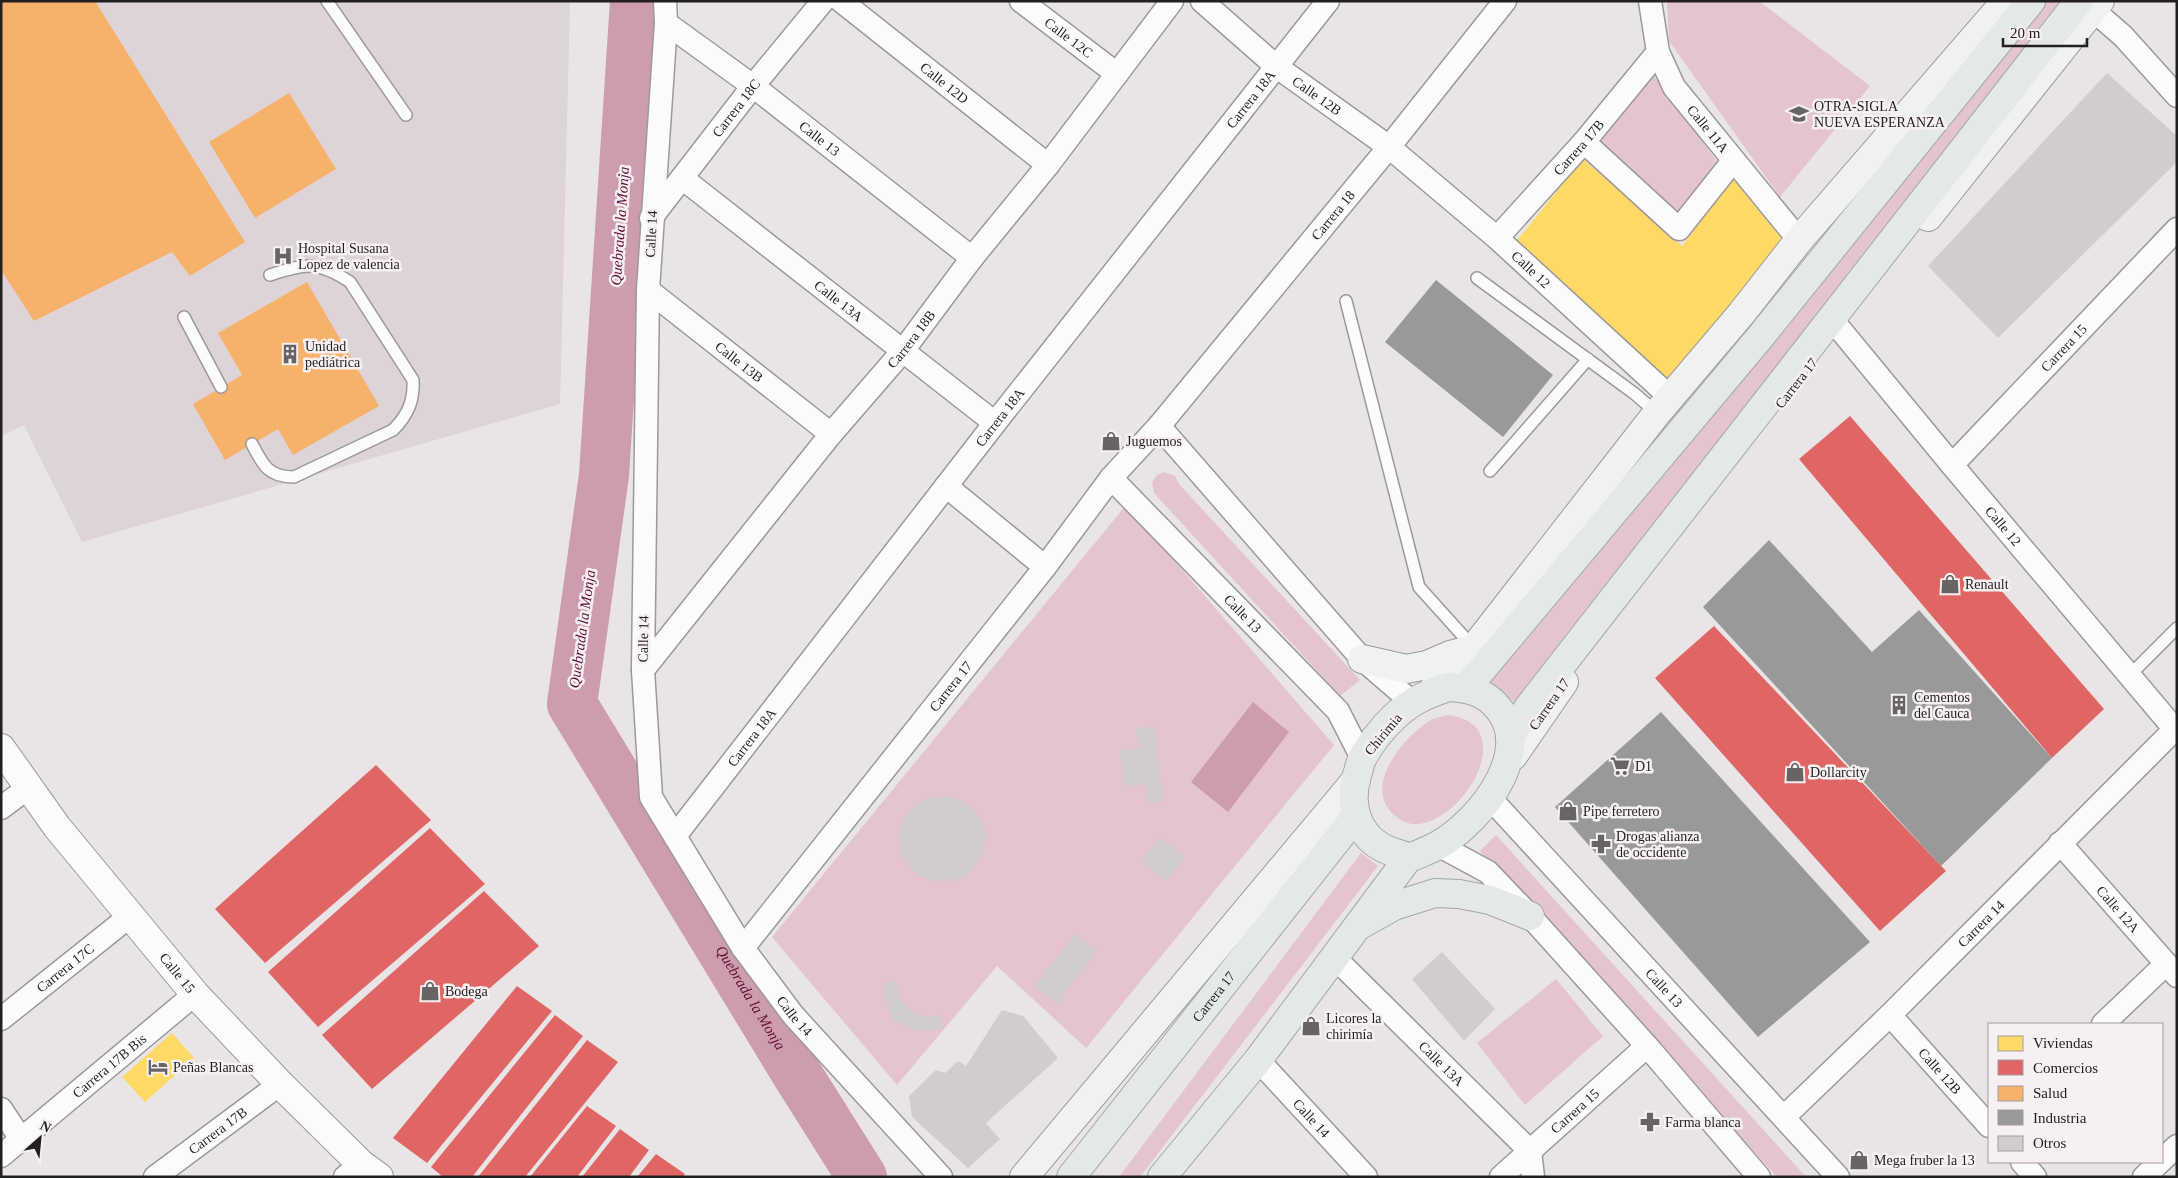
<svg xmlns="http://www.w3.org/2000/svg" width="2178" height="1178" font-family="Georgia,serif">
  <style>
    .built { fill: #ded3d7 }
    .green { fill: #e4c5cf }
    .water { fill: #cd9cad }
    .homes { fill: #ffd966 }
    .shops { fill: #e06666 }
    .health { fill: #f6b26b }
    .industry { fill: #999 }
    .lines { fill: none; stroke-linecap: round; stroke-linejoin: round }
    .river { stroke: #cd9cad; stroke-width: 50 }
    .building { fill: #d1cdcf }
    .service-casing { stroke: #9d999b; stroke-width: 14 }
    .minor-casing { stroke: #9d999b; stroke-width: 25 }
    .tertiary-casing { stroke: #9d999b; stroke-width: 30 }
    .secondary-casing { stroke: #9d999b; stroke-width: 30 }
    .primary-casing { stroke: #a0a9a6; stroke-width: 30 }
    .service { stroke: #fcfbfb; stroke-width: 11 }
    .minor { stroke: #fcfbfb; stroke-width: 22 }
    .tertiary { stroke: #fcfbfb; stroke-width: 28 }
    .secondary { stroke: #f0f2f2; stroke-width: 28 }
    .primary { stroke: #e4e9e8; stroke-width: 28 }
    .labels { text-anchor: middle; stroke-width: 5; stroke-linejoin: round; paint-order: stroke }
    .street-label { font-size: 14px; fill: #221f20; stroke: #f7f0f2 }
    .poi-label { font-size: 14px; fill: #221f20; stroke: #f7f0f2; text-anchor: start }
    .water-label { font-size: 15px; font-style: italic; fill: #621037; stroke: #f7f0f2 }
  </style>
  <rect width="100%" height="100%" fill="#e9e4e6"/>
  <path class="built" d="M1,1h569l-10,403 -478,138 -58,-117 -23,11z"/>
  <path class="green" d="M1667,1h92l111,85 -90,111 -111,-156z
    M2037,1h32l-549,706 -32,-27z
    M1654,76l64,87 -39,50 -80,-72z
    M1164,472l11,4 4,8 181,196 -20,16 -186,-203 -2,-11 5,-7z
    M1126,505l208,240 -248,303 -89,-82 -100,119 -125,-148z
    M1447,715c73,7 21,104 -29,109 -9,1 -17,-3 -24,-9 -32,-29 9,-77 35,-94 5,-3 12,-4 18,-6z
    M1496,835l310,342h-29l-297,-326z
    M1361,853l17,13 -238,311h-21z
    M1556,979l47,57 -78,69 -48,-62z"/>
  <path class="water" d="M1253,702l36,30 -61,80 -37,-30z"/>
  <path class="homes" d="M1583,159l99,87 51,-67 49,60 -114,144 -158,-134z
    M172,1033l22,25 -49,44 -23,-25z"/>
  <path class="shops" d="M1850,416l254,293 -52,49 -253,-299z
    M1714,626l232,245 -66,60 -225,-253z
    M376,765l55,55 -166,143 -50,-54z
    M430,828l55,56 -167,143 -50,-55z
    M484,891l55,55 -167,143 -50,-54z
    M517,986l35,25 -125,152 -34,-25z
    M555,1015l28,21 -111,141h-29l-12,-10z
    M587,1040l31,22 -93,115h-47z
    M587,1106l29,20 -39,51h-47z
    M620,1129l29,21 -20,27h-47z
    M656,1154l29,20 -2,3h-46z"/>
  <path class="health" d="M1,1h94l150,241 -55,34 -18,-24 -138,69 -33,-51z
    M289,93l47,76 -81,49 -46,-76z
    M307,282l72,124 -86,49 -15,-26 -53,31 -32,-56 49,-29 -24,-42z"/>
  <path class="industry" d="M1436,280l117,95 -50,62 -118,-95z
    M1769,540l103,112 47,-42 133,148 -111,108 -238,-259z
    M1661,712l209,230 -112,95 -203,-230z"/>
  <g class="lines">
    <path class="river" id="s1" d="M635,1l-31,474 -32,229 225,370 65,103"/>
  </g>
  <path class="building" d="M2107,73l70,63v26l-179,176 -70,-72z
    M1154,726l9,75 -15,3 -2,-20 -22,3 -4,-37 18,-2 -2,-19z
    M899 839a43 43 0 1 1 86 0a43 43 0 1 1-86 0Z
    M1159,838l26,19 -19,24 -25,-19z
    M1075,934l22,17 -40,52 -22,-17z
    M1442,952l53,57 -31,32 -52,-62z
    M896,981l3,17 10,11 15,8 16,-2 2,13 -25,3 -23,-10 -9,-20 -2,-19z
    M1002,1010l21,6 35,42 -72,65 14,16 -32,29 -56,-51 -3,-21 27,-26 9,3 13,-12 8,5z"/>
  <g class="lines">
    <defs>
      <path id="service" d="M327,1l79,114
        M1477,278l158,116 22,19
        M1346,301l73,286 54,60
        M184,317l37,70
        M252,444c11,21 16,33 42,33l99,-47c15,-15 21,-29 20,-50l-63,-98c-32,-21 -44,-19 -80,-7
        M1490,471l98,-112
        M2129,676l48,-48"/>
      <g id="minor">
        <path id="s2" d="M665,1l1,22 -18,267 -5,380 8,127 92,151 50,67 148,162"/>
        <path id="s3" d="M841,1l207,164"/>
        <path id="s4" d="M1021,1l96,73"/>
        <path id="s5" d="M1202,1l75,66 112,80 108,91 173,159"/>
        <path id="s6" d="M1650,1l8,51 16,35 125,153"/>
        <path d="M2093,10l30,26 54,60"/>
        <path id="s7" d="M666,23l87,63 219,172"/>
        <path d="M1584,142l95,87 54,-68"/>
        <path id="s8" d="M682,178l313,245"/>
        <path id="s9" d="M651,218l102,-132 70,-85"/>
        <path id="s10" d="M1497,238l87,-96 74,-90"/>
        <path id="s11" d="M648,290l183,144"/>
        <path id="s12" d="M1830,319l9,9 113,137 225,267"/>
        <path d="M1159,426l203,233 50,43"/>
        <path id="s13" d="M1952,465l225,-236"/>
        <path id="s14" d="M1111,478l227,233 24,47"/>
        <path d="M946,486l99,81"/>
        <path id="s15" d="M643,670l188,-236 71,-82 70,-94 76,-93 124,-164"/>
        <path id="s16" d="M1489,797l349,380"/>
        <path d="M1,808l28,-21"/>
        <path id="s17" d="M675,836l320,-413 333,-422"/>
        <path id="s18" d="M2060,843l117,133"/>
        <path d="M1440,846l48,26 42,44 117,130 112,131"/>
        <path id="s19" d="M743,948l302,-381 66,-89 48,-52 230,-279 116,-146"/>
        <path id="s20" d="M1335,958l195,193 3,26"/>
        <path id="s21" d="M1890,1015l99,111"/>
        <path id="s22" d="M1,1019l129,-103"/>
        <path d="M2103,1024l63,-60"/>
        <path id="s23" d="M1258,1060l108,117"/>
        <path d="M1,1109l20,30"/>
        <path id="s24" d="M1784,1117l106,-102 287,-288"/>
        <path id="s25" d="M1,1156l194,-162"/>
        <path d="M2162,1160l15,-14"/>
        <path d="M2022,1162l13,15"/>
        <path id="s26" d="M155,1177l125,-93"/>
        <path d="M345,1177l16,-13"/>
        <path id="s27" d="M1501,1177l146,-131"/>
        <path d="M2144,1177l16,-15"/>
      </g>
      <g id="tertiary">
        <path id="s28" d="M1,748l56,79 138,167 85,90 81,80 18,13"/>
      </g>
      <path id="secondary" d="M1928,217l172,-216
        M1362,659l44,10 21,-4 23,-10 23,-6
        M1429,694l45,-46 183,-235 84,-99 58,-74 207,-239
        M1513,756l51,-74
        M1024,1177l332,-397"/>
      <g id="primary">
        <path d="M1448,687c21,1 37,5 50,21 40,47 -27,125 -70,142 -5,2 -12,6 -18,7 -4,0 -10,-3 -14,-4 -36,-10 -49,-44 -39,-78 2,-5 3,-13 6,-18 7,-13 19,-28 30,-39 18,-17 32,-23 55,-31z"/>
        <path d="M1465,687l14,-14 282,-337 270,-335"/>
        <path d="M1510,737l18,-29 551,-707"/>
        <path d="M1362,924l32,-18 41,-13 24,1 31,6 40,16"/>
        <path id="s29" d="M1071,1177l285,-361"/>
        <path d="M1162,1177l96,-117 151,-203"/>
      </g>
    </defs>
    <use href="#service" class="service-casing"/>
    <use href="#minor" class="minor-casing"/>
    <use href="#tertiary" class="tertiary-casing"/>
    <use href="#secondary" class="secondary-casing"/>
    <use href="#primary" class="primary-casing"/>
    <use href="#service" class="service"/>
    <use href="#minor" class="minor"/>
    <use href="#tertiary" class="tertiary"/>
    <use href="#secondary" class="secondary"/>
    <use href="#primary" class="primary"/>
  </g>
  <defs>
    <symbol id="school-bare" viewBox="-9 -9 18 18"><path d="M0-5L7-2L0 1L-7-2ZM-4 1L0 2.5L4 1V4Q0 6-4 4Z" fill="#686465" stroke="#f7f0f2" stroke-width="2.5" paint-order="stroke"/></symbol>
    <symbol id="hospital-bare" viewBox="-9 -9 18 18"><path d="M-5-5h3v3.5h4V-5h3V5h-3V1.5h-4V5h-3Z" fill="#686465" stroke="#f7f0f2" stroke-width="2.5" paint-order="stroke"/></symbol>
    <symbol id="building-bare" viewBox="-9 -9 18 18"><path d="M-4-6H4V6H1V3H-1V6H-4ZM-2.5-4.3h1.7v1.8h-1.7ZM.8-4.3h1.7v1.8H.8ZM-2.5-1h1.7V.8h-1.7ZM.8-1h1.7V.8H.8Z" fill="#686465" stroke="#f7f0f2" stroke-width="2.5" paint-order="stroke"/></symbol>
    <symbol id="shop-bare" viewBox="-9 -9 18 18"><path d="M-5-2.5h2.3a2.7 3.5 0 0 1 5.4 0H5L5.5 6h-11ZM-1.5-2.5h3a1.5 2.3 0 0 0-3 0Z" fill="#686465" stroke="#f7f0f2" stroke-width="2.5" paint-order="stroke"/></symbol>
    <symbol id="supermarket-bare" viewBox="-9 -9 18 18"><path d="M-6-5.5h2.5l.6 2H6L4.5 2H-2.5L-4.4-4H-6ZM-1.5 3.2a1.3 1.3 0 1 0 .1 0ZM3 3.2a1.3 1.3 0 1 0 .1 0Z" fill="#686465" stroke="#f7f0f2" stroke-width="2.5" paint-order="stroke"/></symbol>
    <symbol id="pharmacy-bare" viewBox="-9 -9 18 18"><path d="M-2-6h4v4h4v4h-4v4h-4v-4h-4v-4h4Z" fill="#686465" stroke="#f7f0f2" stroke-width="2.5" paint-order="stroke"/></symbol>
    <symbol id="hotel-bare" viewBox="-9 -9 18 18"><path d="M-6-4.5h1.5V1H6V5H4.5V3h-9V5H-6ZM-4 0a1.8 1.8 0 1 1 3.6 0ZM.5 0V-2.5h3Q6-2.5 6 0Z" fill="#686465" stroke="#f7f0f2" stroke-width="2.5" paint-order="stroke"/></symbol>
  </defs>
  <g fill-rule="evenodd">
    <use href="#school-bare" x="1785" y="100" width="28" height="28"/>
    <use href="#hospital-bare" x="269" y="242" width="28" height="28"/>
    <use href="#building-bare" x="276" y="340" width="28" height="28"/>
    <use href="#shop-bare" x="1097" y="427" width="28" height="28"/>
    <use href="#shop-bare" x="1936" y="570" width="28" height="28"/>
    <use href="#building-bare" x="1885" y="691" width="28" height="28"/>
    <use href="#supermarket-bare" x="1606" y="752" width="28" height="28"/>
    <use href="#shop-bare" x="1781" y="758" width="28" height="28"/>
    <use href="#shop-bare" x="1554" y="797" width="28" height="28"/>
    <use href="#pharmacy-bare" x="1587" y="830" width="28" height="28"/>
    <use href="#shop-bare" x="416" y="977" width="28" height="28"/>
    <use href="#shop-bare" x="1297" y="1012" width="28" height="28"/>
    <use href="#hotel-bare" x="144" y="1053" width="28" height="28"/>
    <use href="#pharmacy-bare" x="1636" y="1108" width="28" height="28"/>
    <use href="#shop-bare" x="1845" y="1146" width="28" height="28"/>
  </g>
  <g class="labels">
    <g class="street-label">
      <text dy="5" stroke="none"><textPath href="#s4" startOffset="60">Calle 12C</textPath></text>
      <text dy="5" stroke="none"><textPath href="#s3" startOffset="132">Calle 12D</textPath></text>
      <text dy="5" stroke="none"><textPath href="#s5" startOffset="149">Calle 12B</textPath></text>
      <text dy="5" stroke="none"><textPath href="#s17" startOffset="935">Carrera 18A</textPath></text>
      <text dy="5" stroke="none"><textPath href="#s9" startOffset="139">Carrera 18C</textPath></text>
      <text dy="5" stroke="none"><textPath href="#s6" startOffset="144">Calle 11A</textPath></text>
      <text dy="5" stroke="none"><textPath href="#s7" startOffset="192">Calle 13</textPath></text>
      <text dy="5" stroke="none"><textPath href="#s10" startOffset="122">Carrera 17B</textPath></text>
      <text dy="5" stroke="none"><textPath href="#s19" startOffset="941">Carrera 18</textPath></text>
      <text transform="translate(651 234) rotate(-87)" y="5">Calle 14</text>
      <text dy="5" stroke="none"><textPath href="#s5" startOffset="425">Calle 12</textPath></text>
      <text dy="5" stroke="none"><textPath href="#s8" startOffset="199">Calle 13A</textPath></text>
      <text dy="5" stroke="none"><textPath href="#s15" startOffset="426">Carrera 18B</textPath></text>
      <text dy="5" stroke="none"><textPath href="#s13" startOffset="162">Carrera 15</textPath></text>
      <text dy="5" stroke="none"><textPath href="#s11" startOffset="116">Calle 13B</textPath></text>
      <text transform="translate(1796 383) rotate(-52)" y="5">Carrera 17</text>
      <text dy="5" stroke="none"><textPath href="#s17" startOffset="530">Carrera 18A</textPath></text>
      <text dy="5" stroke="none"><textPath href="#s12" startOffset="270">Calle 12</textPath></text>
      <text dy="5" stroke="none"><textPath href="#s14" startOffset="189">Calle 13</textPath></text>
      <text transform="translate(643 639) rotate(-89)" y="5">Calle 14</text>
      <text dy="5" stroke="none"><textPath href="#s19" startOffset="334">Carrera 17</textPath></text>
      <text transform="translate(1549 704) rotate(-55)" y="5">Carrera 17</text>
      <text transform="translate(1383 734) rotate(-50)" y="5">Chirimia</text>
      <text dy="5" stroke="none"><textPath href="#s17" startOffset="125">Carrera 18A</textPath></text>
      <text dy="5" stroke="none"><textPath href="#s18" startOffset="88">Calle 12A</textPath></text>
      <text dy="5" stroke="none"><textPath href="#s24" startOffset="276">Carrera 14</textPath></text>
      <text dy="5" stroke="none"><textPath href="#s22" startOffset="82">Carrera 17C</textPath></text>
      <text dy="5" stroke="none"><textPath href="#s28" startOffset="286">Calle 15</textPath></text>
      <text dy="5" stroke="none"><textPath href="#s16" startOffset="259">Calle 13</textPath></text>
      <text dy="5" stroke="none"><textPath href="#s29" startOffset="230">Carrera 17</textPath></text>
      <text dy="5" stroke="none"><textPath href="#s2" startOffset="1059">Calle 14</textPath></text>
      <text dy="5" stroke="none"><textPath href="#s20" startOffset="150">Calle 13A</textPath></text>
      <text dy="5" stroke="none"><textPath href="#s25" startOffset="141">Carrera 17B Bis</textPath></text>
      <text dy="5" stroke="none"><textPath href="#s21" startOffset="75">Calle 12B</textPath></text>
      <text dy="5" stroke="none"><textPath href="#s27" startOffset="99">Carrera 15</textPath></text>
      <text dy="5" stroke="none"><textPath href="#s23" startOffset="79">Calle 14</textPath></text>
      <text dy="5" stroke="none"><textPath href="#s26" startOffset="78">Carrera 17B</textPath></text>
    </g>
    <g class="poi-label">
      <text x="1814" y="111">OTRA-SIGLA<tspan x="1814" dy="16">NUEVA ESPERANZA</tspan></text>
      <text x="298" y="253">Hospital Susana<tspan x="298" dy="16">Lopez de valencia</tspan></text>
      <text x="305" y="351">Unidad<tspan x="305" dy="16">pediátrica</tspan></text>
      <text x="1126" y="446">Juguemos</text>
      <text x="1965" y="589">Renault</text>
      <text x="1914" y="702">Cementos<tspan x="1914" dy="16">del Cauca</tspan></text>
      <text x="1635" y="771">D1</text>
      <text x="1810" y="777">Dollarcity</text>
      <text x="1583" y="816">Pipe ferretero</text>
      <text x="1616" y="841">Drogas alianza<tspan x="1616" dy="16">de occidente</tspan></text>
      <text x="445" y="996">Bodega</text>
      <text x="1326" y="1023">Licores la<tspan x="1326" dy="16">chirimía</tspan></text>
      <text x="173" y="1072">Peñas Blancas</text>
      <text x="1665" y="1127">Farma blanca</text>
      <text x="1874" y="1165">Mega fruber la 13</text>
    </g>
    <g class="water-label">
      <text transform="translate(620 226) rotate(-86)" y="5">Quebrada la Monja</text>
      <text transform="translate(582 629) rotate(-82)" y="5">Quebrada la Monja</text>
      <text dy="5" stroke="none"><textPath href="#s1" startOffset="1050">Quebrada la Monja</textPath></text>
    </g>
  </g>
  <rect width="2178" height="1178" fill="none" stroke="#221f20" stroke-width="5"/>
  <rect x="1988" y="1023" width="175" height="140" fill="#f7f0f2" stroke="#a29c9e"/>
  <rect x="1998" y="1036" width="25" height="15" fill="#ffd966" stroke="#a29c9e"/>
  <text x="2033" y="1048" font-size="15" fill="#221f20">Viviendas</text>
  <rect x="1998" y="1060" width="25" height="15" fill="#e06666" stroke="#a29c9e"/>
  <text x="2033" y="1073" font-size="15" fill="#221f20">Comercios</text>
  <rect x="1998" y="1086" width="25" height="15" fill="#f6b26b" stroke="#a29c9e"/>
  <text x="2033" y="1098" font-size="15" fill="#221f20">Salud</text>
  <rect x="1998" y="1110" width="25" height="15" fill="#999999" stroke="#a29c9e"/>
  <text x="2033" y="1123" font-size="15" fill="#221f20">Industria</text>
  <rect x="1998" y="1136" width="25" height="15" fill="#d1cdcf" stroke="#a29c9e"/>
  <text x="2033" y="1148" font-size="15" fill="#221f20">Otros</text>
  <g transform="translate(40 1138) rotate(27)" stroke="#f7f0f2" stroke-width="4" paint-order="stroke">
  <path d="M0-4L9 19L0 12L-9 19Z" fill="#221f20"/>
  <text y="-8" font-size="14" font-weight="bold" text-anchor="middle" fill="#221f20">N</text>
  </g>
  <path d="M2003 38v8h84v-8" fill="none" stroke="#221f20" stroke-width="2.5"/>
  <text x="2010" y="38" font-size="15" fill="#221f20" stroke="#f7f0f2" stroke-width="4" paint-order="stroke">20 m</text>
</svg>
